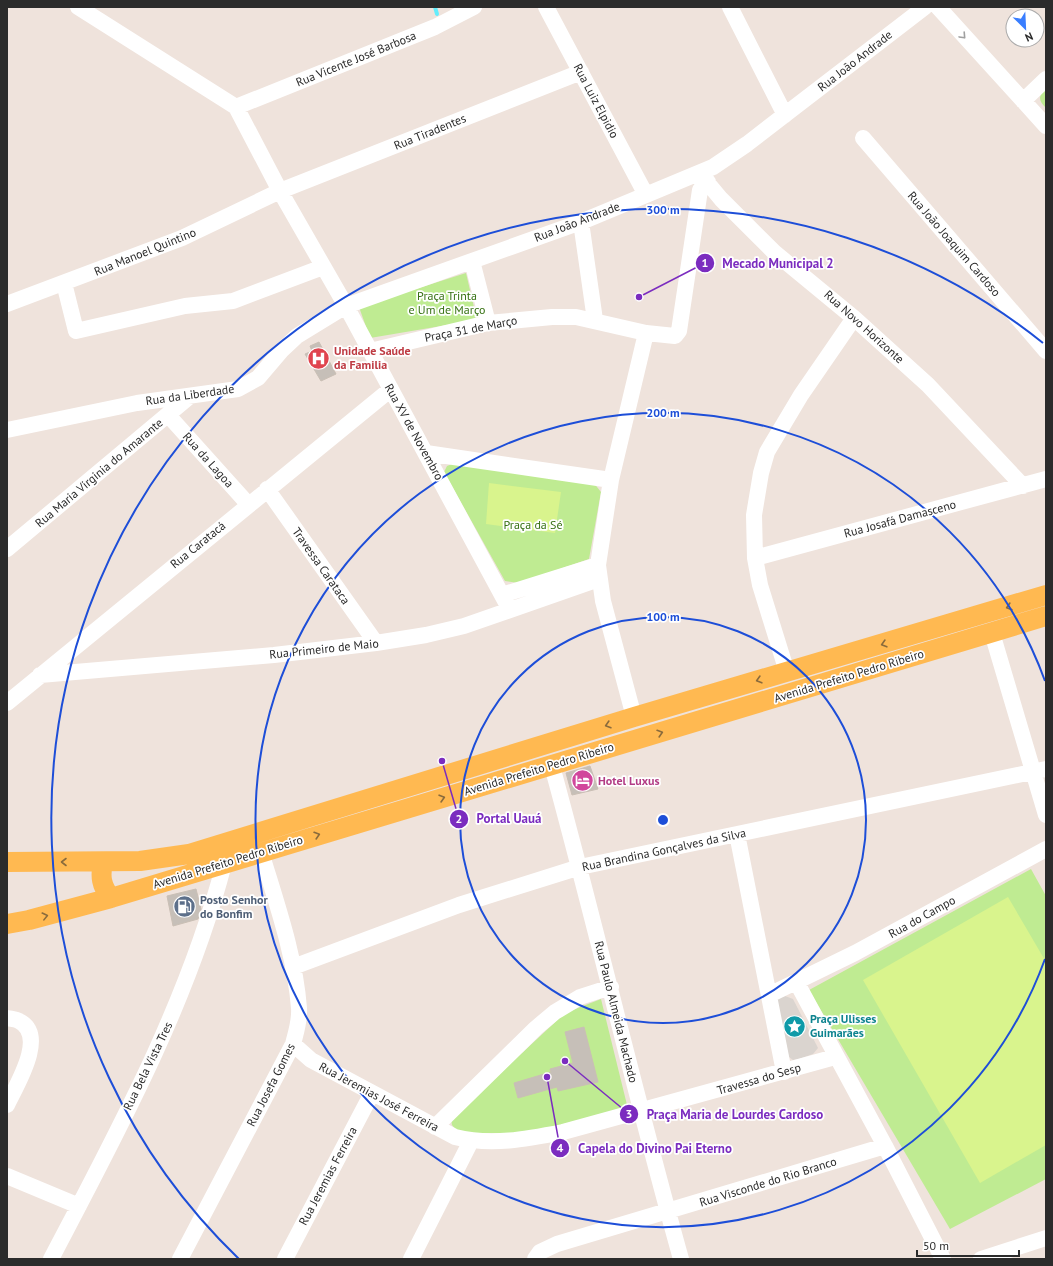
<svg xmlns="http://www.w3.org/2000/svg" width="1053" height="1266" font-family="'PT Sans',sans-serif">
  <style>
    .green { fill: #bfeb92 }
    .pitch { fill: #d9f48d }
    .plaza { fill: #dad4cf }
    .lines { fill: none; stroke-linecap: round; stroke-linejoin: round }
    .stream { stroke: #64edfc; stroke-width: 4 }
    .building { fill: #c6bfb8; stroke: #cabfb5 }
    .minor { stroke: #fff; stroke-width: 16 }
    .major { stroke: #ffb951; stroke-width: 20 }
    .oneway { stroke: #a0a0a0 }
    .oneway2 { stroke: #8a6b3c }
    .ring { fill: none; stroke: #1d4ed8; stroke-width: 2 }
    .labels { text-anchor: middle; stroke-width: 3.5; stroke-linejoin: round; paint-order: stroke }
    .street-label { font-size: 12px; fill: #2b2b2b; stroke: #fff }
    .park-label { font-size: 12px; fill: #367112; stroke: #fff }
    .health-label { font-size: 12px; font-weight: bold; fill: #be3a42; stroke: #fff; text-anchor: start }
    .hotel-label { font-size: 12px; font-weight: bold; fill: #b23c85; stroke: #fff; text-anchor: start }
    .service-label { font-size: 12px; font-weight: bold; fill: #4e5e75; stroke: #fff; text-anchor: start }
    .culture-label { font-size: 12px; font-weight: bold; fill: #0d838f; stroke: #fff; text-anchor: start }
    .centre { fill: #1d4ed8; stroke: #fff; stroke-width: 2 }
    .ring-label { font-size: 12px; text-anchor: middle; font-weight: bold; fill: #1d4ed8; stroke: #fff; stroke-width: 3.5; stroke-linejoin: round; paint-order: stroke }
    .leader { fill: none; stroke: #7b2cbf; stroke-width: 1.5 }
    .callout-dot { fill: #7b2cbf; stroke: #fff; stroke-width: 1.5 }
    .mark-label { font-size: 12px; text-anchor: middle; font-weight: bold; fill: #fff }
    .callout-label { font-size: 13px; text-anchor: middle; font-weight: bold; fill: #7b2cbf; stroke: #fff; stroke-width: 3.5; stroke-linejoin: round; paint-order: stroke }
  </style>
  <rect width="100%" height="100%" fill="#efe3dc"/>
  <path class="green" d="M1046,88v20c-8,-8 -8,-12 0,-20z
    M466,273l11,47 -107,18 -11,-31z
    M452,464l141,18 8,10 -12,67 -70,24 -14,-2 -61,-109 3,-6z
    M1031,869l15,27v283l-96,50 -141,-239z
    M601,999l27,110 -103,24h-50l-18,-2 -5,-6 -1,-6 114,-106z"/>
  <path class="pitch" d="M489,483l72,9 -6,41 -69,-9z
    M1008,897l38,65v183l-66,38 -117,-203z"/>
  <path class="plaza" d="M785,996l8,3 25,49 -5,6 -14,5 -6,1 -4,-3 -14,-53 4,-6z"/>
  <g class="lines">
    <path class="stream" d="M435,7l2,7"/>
  </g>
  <path class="building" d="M319,342l17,32 -15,7 -16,-27 7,-3 -2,-5z
    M590,766l8,23 -26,6 -6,-22z
    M196,889l5,20 -3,10 -25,7 -6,-30z
    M584,1027l14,55 -40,9 -1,-4 -39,11 -4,-15 37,-11 -1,-3 23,-6 -8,-31z"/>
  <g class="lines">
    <path class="minor" d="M78,7l158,100 44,84 66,115 164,304
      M546,7l100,188
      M730,7l55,108
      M938,7l108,119
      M1023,101l23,-22
      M236,107l199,-80 39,-20
      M863,138l183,213
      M701,175l20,24 53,53 80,66 74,67 95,101
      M581,222l14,98
      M472,261l16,62
      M64,283l12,48 109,-25 48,-5 90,-34
      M7,304l175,-66 98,-47 301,-119
      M370,351l118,-28 64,-6h24l70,16 29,3 4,-5 21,-141 8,-8
      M168,415l80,89
      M7,430l130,-27 101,-14 20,-11 23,-27 16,-15 49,-30 235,-84 132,-55 34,-23 178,-137
      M426,453l185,27
      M267,489l109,154
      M7,549l183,-153
      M755,558l291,-79
      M502,595l96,-30
      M992,633l54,182
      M787,672l-27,-87 -5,-27 -1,-43 7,-42 6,-21 34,-57 53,-77
      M40,675l234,-20 102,-12 50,-8 38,-9 135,-47
      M7,703l384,-314
      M634,717l-31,-116 -5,-36 13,-85 35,-147
      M552,766c45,164 83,329 129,493
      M737,834l47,238
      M293,967l166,-62 121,-38 466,-98
      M797,983l88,163
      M769,995l86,-42 191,-104
      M7,1018c4,1 9,1 12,3 29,14 -3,65 -12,84
      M293,1044l18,16 144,77c36,9 72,2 108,-5l272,-75
      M435,1127l101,-99 19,-16 25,-15 31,-10
      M7,1176l72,30
      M51,1259c67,-128 136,-254 173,-395
      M180,1259l113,-215c3,-12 7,-23 6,-36 -4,-53 -23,-106 -38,-156
      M285,1259l87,-166
      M411,1259l60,-118
      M535,1259l5,-7 17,-8 328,-98 58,113
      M981,1259l65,-21"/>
    <path class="major" d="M7,862l133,-1 49,-7 445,-137 412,-122
      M103,862c-3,14 -2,24 8,36
      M7,924l22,-4 82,-22 935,-282"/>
  </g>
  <defs><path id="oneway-chevron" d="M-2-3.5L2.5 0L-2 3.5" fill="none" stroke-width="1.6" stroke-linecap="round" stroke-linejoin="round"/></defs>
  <use class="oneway" href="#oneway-chevron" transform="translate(963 36) rotate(47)"/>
  <g class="oneway2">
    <use href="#oneway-chevron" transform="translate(1009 607) rotate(163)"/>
    <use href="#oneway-chevron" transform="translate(884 644) rotate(164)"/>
    <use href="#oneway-chevron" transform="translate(759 680) rotate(164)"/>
    <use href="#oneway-chevron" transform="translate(608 725) rotate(163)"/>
    <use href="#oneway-chevron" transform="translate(660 733) rotate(-17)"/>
    <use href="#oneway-chevron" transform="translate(442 798) rotate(-16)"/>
    <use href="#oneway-chevron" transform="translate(317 835) rotate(-17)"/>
    <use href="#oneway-chevron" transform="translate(64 862) rotate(180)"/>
    <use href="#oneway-chevron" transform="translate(45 916) rotate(-14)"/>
  </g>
  <g class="ring">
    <circle cx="663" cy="820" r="203"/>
    <path d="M1045 959A407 407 0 1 1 1045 681"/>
    <path d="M239 1259A610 610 0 0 1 1043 343"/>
  </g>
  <defs>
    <symbol id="hospital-disc" viewBox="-11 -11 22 22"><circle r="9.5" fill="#e0444e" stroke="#fff"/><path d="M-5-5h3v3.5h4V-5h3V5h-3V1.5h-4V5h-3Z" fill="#fff"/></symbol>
    <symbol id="hotel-disc" viewBox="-11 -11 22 22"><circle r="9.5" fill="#d1479c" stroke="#fff"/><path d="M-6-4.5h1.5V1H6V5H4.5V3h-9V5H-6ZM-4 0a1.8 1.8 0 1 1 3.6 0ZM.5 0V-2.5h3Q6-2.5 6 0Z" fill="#fff"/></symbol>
    <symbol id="fuel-disc" viewBox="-11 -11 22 22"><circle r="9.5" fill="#5c6f8a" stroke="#fff"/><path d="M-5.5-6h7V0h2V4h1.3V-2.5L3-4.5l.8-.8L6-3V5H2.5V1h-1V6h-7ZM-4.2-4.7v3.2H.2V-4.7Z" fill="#fff"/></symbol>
    <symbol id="sight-disc" viewBox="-11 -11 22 22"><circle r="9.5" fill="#0f9aa8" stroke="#fff"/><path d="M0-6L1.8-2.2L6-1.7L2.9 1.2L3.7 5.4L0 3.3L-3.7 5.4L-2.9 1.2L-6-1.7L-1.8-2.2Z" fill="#fff"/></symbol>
  </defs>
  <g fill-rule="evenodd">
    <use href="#hospital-disc" x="306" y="346" width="25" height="25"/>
    <use href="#hotel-disc" x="570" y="768" width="25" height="25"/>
    <use href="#fuel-disc" x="172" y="894" width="25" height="25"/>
    <use href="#sight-disc" x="782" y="1014" width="25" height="25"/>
  </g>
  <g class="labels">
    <g class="street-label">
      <text transform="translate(356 59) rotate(-22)" y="4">Rua Vicente José Barbosa</text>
      <text transform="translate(855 61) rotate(-38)" y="4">Rua João Andrade</text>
      <text transform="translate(596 101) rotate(62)" y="4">Rua Luiz Elpidio</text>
      <text transform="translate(430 132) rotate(-22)" y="4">Rua Tiradentes</text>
      <text transform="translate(577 222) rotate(-21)" y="4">Rua João Andrade</text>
      <text transform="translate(954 244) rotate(49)" y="4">Rua João Joaquim Cardoso</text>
      <text transform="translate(145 252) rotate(-22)" y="4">Rua Manoel Quintino</text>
      <text transform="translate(864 327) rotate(42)" y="4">Rua Novo Horizonte</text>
      <text transform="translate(471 329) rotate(-11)" y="4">Praça 31 de Março</text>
      <text transform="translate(190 395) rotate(-8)" y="4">Rua da Liberdade</text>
      <text transform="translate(414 432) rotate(61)" y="4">Rua XV de Novembro</text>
      <text transform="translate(208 460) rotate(48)" y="4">Rua da Lagoa</text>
      <text transform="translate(99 473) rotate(-40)" y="4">Rua Maria Virginia do Amarante</text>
      <text transform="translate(900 519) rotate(-15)" y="4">Rua Josafá Damasceno</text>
      <text transform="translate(198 545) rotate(-39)" y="4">Rua Caratacá</text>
      <text transform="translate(321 566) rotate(55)" y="4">Travessa Carataca</text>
      <text transform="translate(324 649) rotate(-6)" y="4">Rua Primeiro de Maio</text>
      <text transform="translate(849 676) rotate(-17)" y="4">Avenida Prefeito Pedro Ribeiro</text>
      <text transform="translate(539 769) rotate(-17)" y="4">Avenida Prefeito Pedro Ribeiro</text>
      <text transform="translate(664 850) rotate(-12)" y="4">Rua Brandina Gonçalves da Silva</text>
      <text transform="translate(228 862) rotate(-17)" y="4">Avenida Prefeito Pedro Ribeiro</text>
      <text transform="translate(922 917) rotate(-29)" y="4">Rua do Campo</text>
      <text transform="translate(616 1012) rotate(76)" y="4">Rua Paulo Almeida Machado</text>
      <text transform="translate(148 1066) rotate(-64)" y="4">Rua Bela Vista Tres</text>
      <text transform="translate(759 1079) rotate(-16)" y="4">Travessa do Sesp</text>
      <text transform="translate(271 1085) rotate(-63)" y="4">Rua Josefa Gomes</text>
      <text transform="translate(379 1097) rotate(28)" y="4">Rua Jeremias José Ferreira</text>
      <text transform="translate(328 1176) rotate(-62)" y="4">Rua Jeremias Ferreira</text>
      <text transform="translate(768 1182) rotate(-17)" y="4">Rua Visconde do Rio Branco</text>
    </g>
    <g class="park-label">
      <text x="447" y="300">Praça Trinta<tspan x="447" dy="14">e Um de Março</tspan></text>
      <text x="533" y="529">Praça da Sé</text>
    </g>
    <g class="health-label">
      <text x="334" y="355">Unidade Saúde<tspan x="334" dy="14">da Familia</tspan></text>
    </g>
    <g class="hotel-label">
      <text x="598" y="785">Hotel Luxus</text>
    </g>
    <g class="service-label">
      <text x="200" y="904">Posto Senhor<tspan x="200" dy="14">do Bonfim</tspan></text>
    </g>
    <g class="culture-label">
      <text x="810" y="1023">Praça Ulisses<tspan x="810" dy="14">Guimarães</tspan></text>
    </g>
  </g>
  <circle cx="663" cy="820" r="6" class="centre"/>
  <g class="ring-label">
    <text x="663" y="214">300 m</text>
    <text x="663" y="417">200 m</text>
    <text x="663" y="621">100 m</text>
  </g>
  <path class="leader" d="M639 297L705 263M442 761L459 819M565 1061L629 1114M547 1077L560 1148"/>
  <g class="callout-dot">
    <circle cx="639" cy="297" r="4"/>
    <circle cx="442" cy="761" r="4"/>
    <circle cx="565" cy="1061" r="4"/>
    <circle cx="547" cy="1077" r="4"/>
    <circle cx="705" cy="263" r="10"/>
    <circle cx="459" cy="819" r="10"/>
    <circle cx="629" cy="1114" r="10"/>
    <circle cx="560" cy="1148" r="10"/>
  </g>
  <g class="mark-label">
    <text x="705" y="267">1</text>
    <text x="459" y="823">2</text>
    <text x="629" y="1118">3</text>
    <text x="560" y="1152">4</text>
  </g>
  <g class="callout-label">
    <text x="778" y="268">Mecado Municipal 2</text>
    <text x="509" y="823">Portal Uauá</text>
    <text x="735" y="1119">Praça Maria de Lourdes Cardoso</text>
    <text x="655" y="1153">Capela do Divino Pai Eterno</text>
  </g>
  <rect width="1053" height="1266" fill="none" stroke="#2b2b2b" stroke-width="16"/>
  <g transform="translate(1025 28) rotate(156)"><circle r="19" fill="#ffffff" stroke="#aaaaaa"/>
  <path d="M0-3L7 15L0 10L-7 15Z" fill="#397eff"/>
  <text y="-6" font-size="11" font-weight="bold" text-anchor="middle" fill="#2b2b2b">N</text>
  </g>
  <path d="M917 1250v6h102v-6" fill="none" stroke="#2b2b2b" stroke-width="2"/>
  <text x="923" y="1250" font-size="12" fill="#2b2b2b" stroke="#ffffff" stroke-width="3" paint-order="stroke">50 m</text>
</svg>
